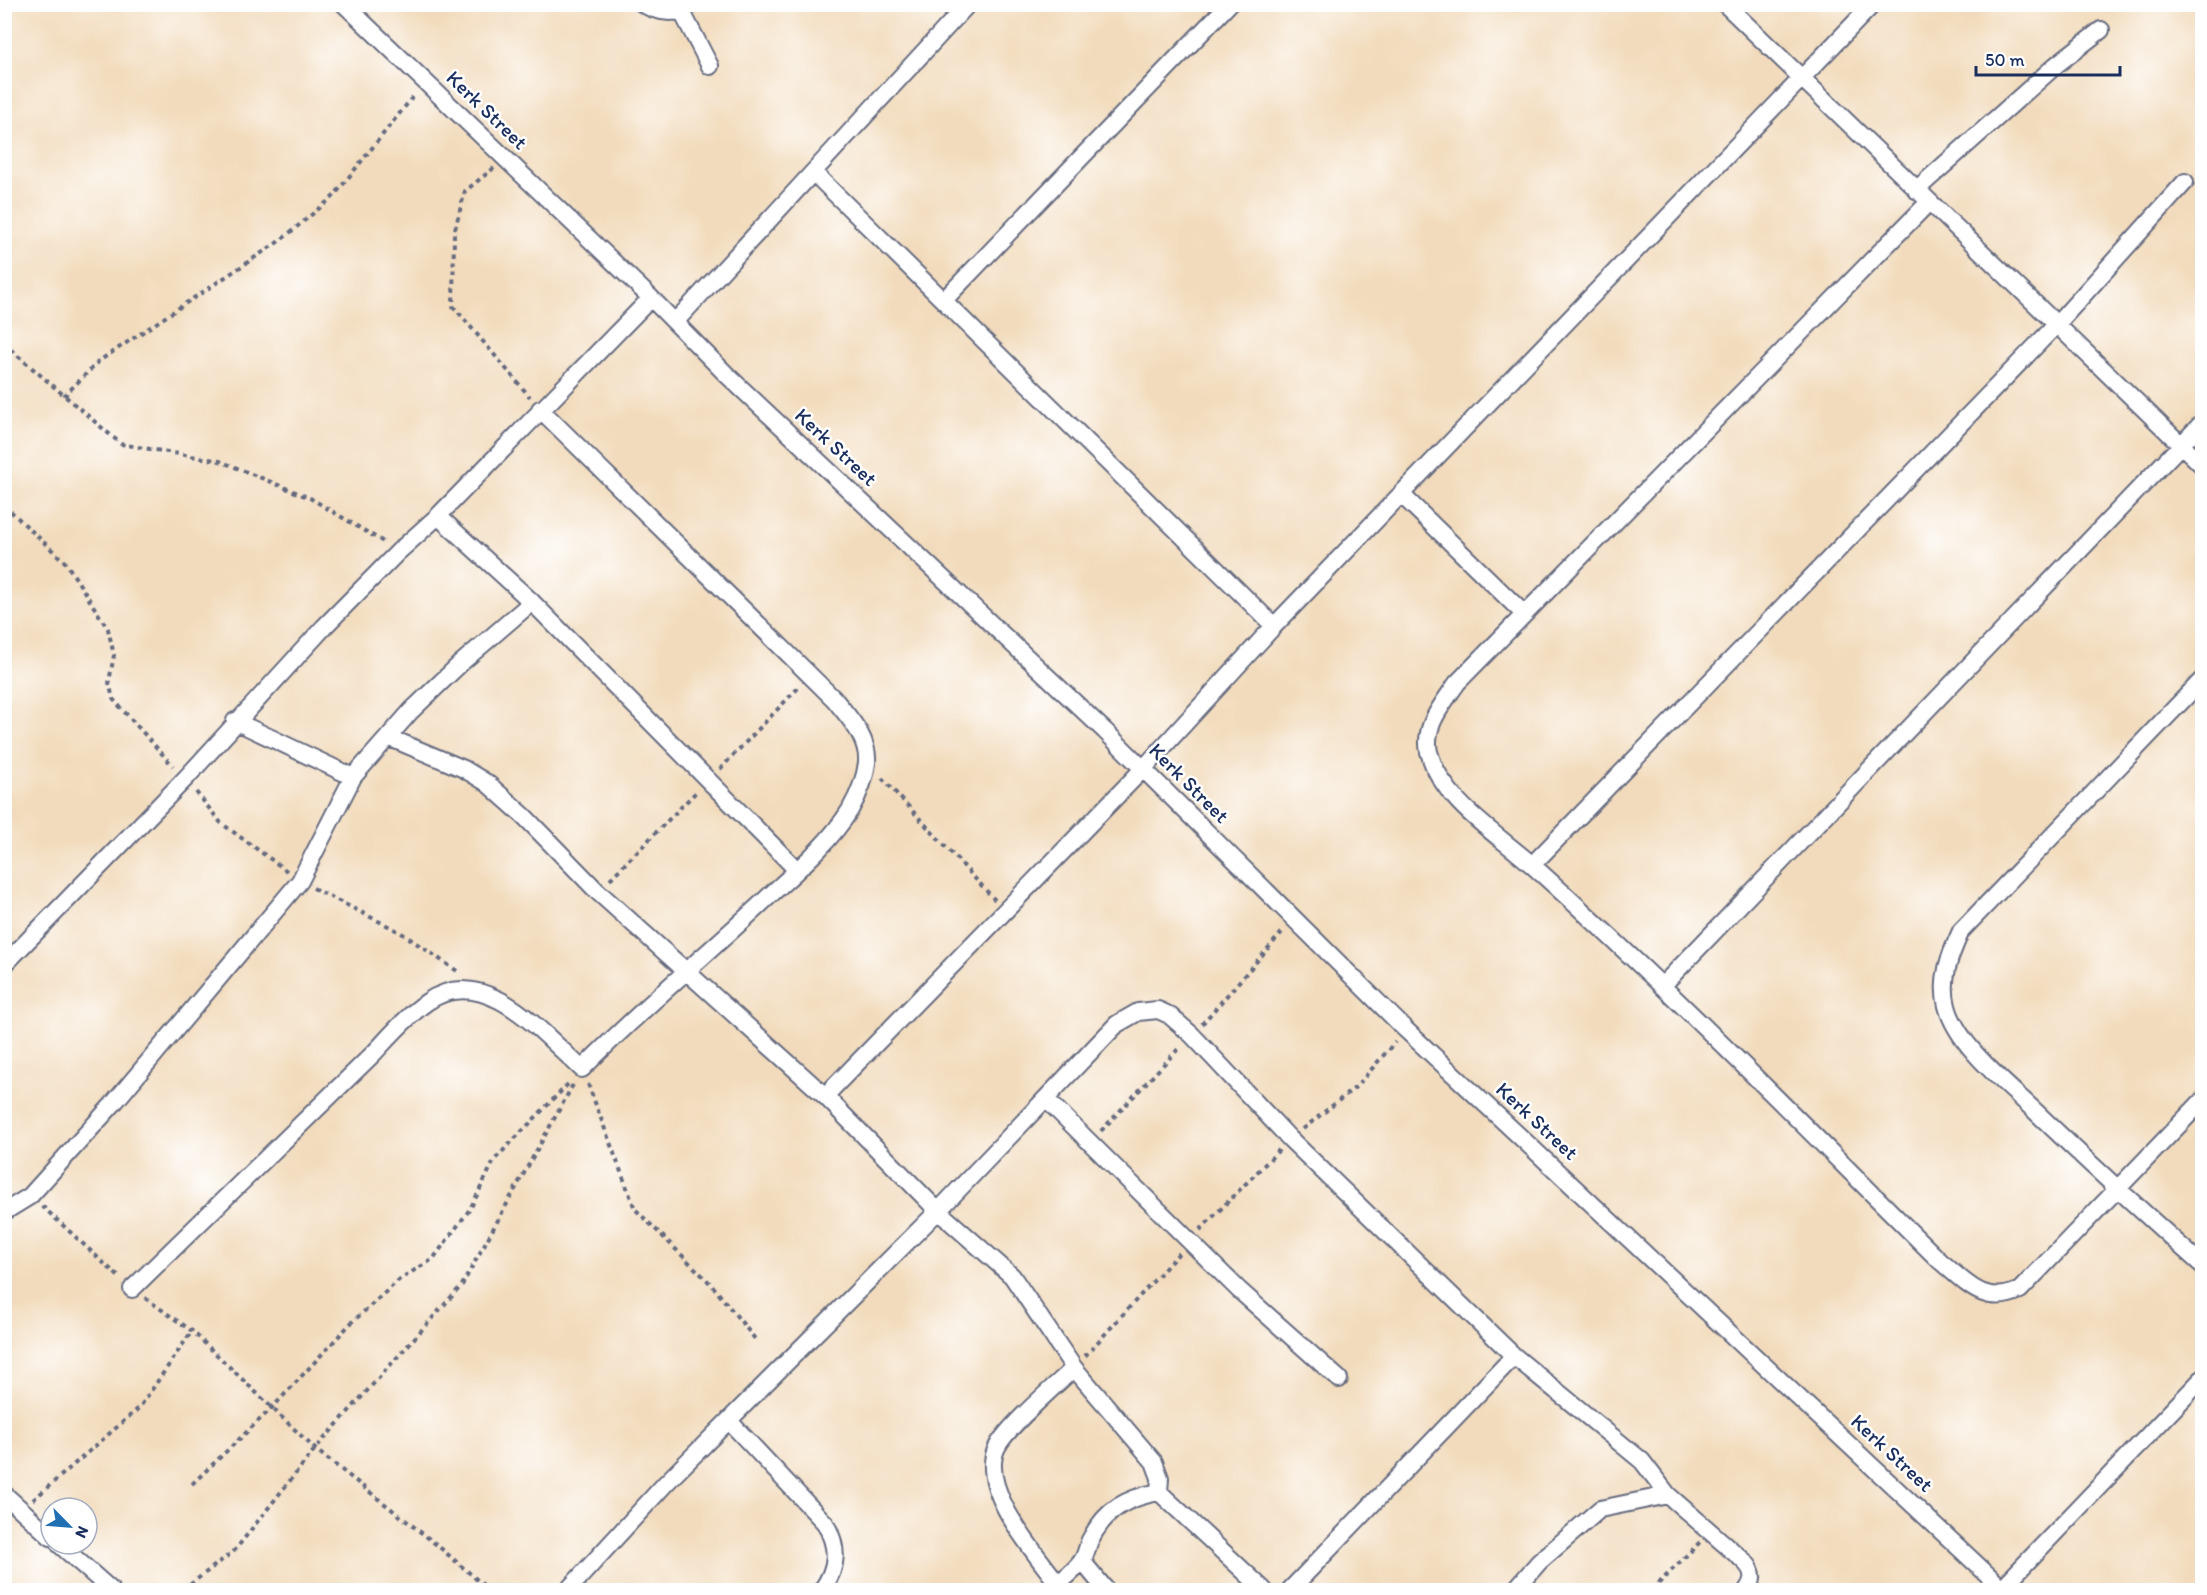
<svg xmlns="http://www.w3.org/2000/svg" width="2207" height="1595" font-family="Itim,sans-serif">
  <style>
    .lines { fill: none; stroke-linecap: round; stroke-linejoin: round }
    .street-casing { stroke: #666b7f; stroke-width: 20 }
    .path { stroke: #666b7f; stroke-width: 4; stroke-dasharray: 4.5 4.5; stroke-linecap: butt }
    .street { stroke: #fff; stroke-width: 16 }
    .labels { text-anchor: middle; stroke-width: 5; stroke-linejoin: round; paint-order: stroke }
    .street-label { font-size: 21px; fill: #1b2f5e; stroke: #fff }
  </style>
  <rect width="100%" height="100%" fill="#fff"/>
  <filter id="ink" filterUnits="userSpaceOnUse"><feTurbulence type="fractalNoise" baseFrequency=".0167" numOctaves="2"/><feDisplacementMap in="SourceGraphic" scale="12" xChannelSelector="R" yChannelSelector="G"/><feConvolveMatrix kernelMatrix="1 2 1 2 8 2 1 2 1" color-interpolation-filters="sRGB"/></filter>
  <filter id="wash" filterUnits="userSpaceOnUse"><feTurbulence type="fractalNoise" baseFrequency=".008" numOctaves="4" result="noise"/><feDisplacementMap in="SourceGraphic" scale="24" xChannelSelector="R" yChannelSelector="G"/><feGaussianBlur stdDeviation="1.35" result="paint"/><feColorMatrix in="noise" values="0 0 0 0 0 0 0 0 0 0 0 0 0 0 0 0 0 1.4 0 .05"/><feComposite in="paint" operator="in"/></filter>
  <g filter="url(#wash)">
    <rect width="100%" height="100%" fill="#f2dbbc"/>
  </g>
  <g filter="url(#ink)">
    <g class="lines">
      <defs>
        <path id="street" d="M344,4l307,294 76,77 378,356 300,298 599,561
          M643,4c16,9 34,12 49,0
          M1725,4l477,461
          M682,12l28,54
          M813,172l461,454
          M1916,190l140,-125 45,-35
          M1929,202l-472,481c-14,21 -34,43 -28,69 13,49 67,81 103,113 44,39 87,80 130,121 94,90 185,183 278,275 26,21 44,46 80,29l182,-189
          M944,300l285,-296
          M675,322l293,-318
          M1402,495l122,119
          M532,602l265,268
          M2202,680l-241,251c-11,24 -21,48 -14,75 10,40 61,79 90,107 54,52 109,102 165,152
          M235,721l118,56
          M388,737l76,32 23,14 37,33 73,75 228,205 318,-327 131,-143 599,-622
          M1532,865l526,-542 127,-141
          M4,965l181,-186 139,-152 74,-75 40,-36 213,-218
          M1662,986l540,-563
          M825,1096l113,115 74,65 62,92 80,94 6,16 -1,14
          M1046,1099l193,191 100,89
          M4,1212l26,-16 83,-92 187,-223 53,-104 58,-66 50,-48 71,-61 -94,-86
          M132,1289l242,-236c17,-18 33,-37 53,-51 57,-41 117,33 155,67 58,-59 123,-113 184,-170 29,-27 63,-55 84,-89 8,-14 15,-31 17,-47 2,-25 -18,-45 -32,-63l-295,-291
          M729,1421l96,102c14,25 13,44 -3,67
          M1159,1492l105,98
          M4,1494l47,43
          M59,1544l52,46
          M1082,1561l24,29
          M1058,1584c-23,-32 -81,-96 -61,-137 11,-21 58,-61 77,-79
          M2002,1588l200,-209
          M568,1590l98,-107 272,-272 179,-187 21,-12 20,-2 11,5 23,20 98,104 224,217 128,105 26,34 76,66c10,10 11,18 3,29
          M1051,1590c9,-9 23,-18 30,-28 5,-6 6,-15 9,-22 16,-31 36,-42 69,-48
          M1290,1590l224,-234
          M1515,1590l24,-28 61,-53 68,-14"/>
      </defs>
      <use href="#street" class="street-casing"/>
      <path class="path" d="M494,168l-29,23 -11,42 -1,73 77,91
        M4,344l117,100 99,17 90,37 75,45
        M64,396l35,-35 182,-121 52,-43 82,-103
        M4,505l62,58 42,66 6,26 -5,27 4,17 60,67
        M720,769l80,-83
        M882,778l113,122
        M196,792l25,31 66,48
        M610,879l87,-88
        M313,888l87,44 60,41
        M1202,1024l82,-94
        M588,1084l47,125 76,75 44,55
        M1303,1129l54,-43 38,-44
        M1101,1131l79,-84
        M42,1206l78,72
        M1200,1230l79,-80
        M145,1298l47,33 123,118 122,96 52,45
        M1085,1356l94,-103
        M192,1484l80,-76 78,-84 50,-45 33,-20 37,-50 25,-50 76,-78
        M33,1500l107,-93 52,-76
        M183,1590l52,-40 80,-101 147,-164 112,-202
        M1652,1590l48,-48"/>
      <use href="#street" class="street"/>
    </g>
  </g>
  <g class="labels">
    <g class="street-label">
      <text transform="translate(487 110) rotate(44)" y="7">Kerk Street</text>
      <text transform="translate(836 447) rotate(43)" y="7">Kerk Street</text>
      <text transform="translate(1189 783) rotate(45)" y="7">Kerk Street</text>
      <text transform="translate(1537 1121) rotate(43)" y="7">Kerk Street</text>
      <text transform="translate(1892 1453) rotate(43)" y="7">Kerk Street</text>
    </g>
  </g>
  <rect width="2207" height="1595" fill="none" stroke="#fff" stroke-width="24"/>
  <g transform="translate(69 1526) rotate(115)"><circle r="28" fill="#ffffff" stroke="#a4acbf" stroke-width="1.5"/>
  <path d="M0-4.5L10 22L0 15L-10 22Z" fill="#1f6fb2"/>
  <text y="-9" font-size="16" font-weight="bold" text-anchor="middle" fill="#1b2f5e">N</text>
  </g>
  <path d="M1976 66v9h144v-9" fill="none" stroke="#1b2f5e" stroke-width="3"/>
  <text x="1985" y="66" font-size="18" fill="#1b2f5e" stroke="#ffffff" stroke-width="4.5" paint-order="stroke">50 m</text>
</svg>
